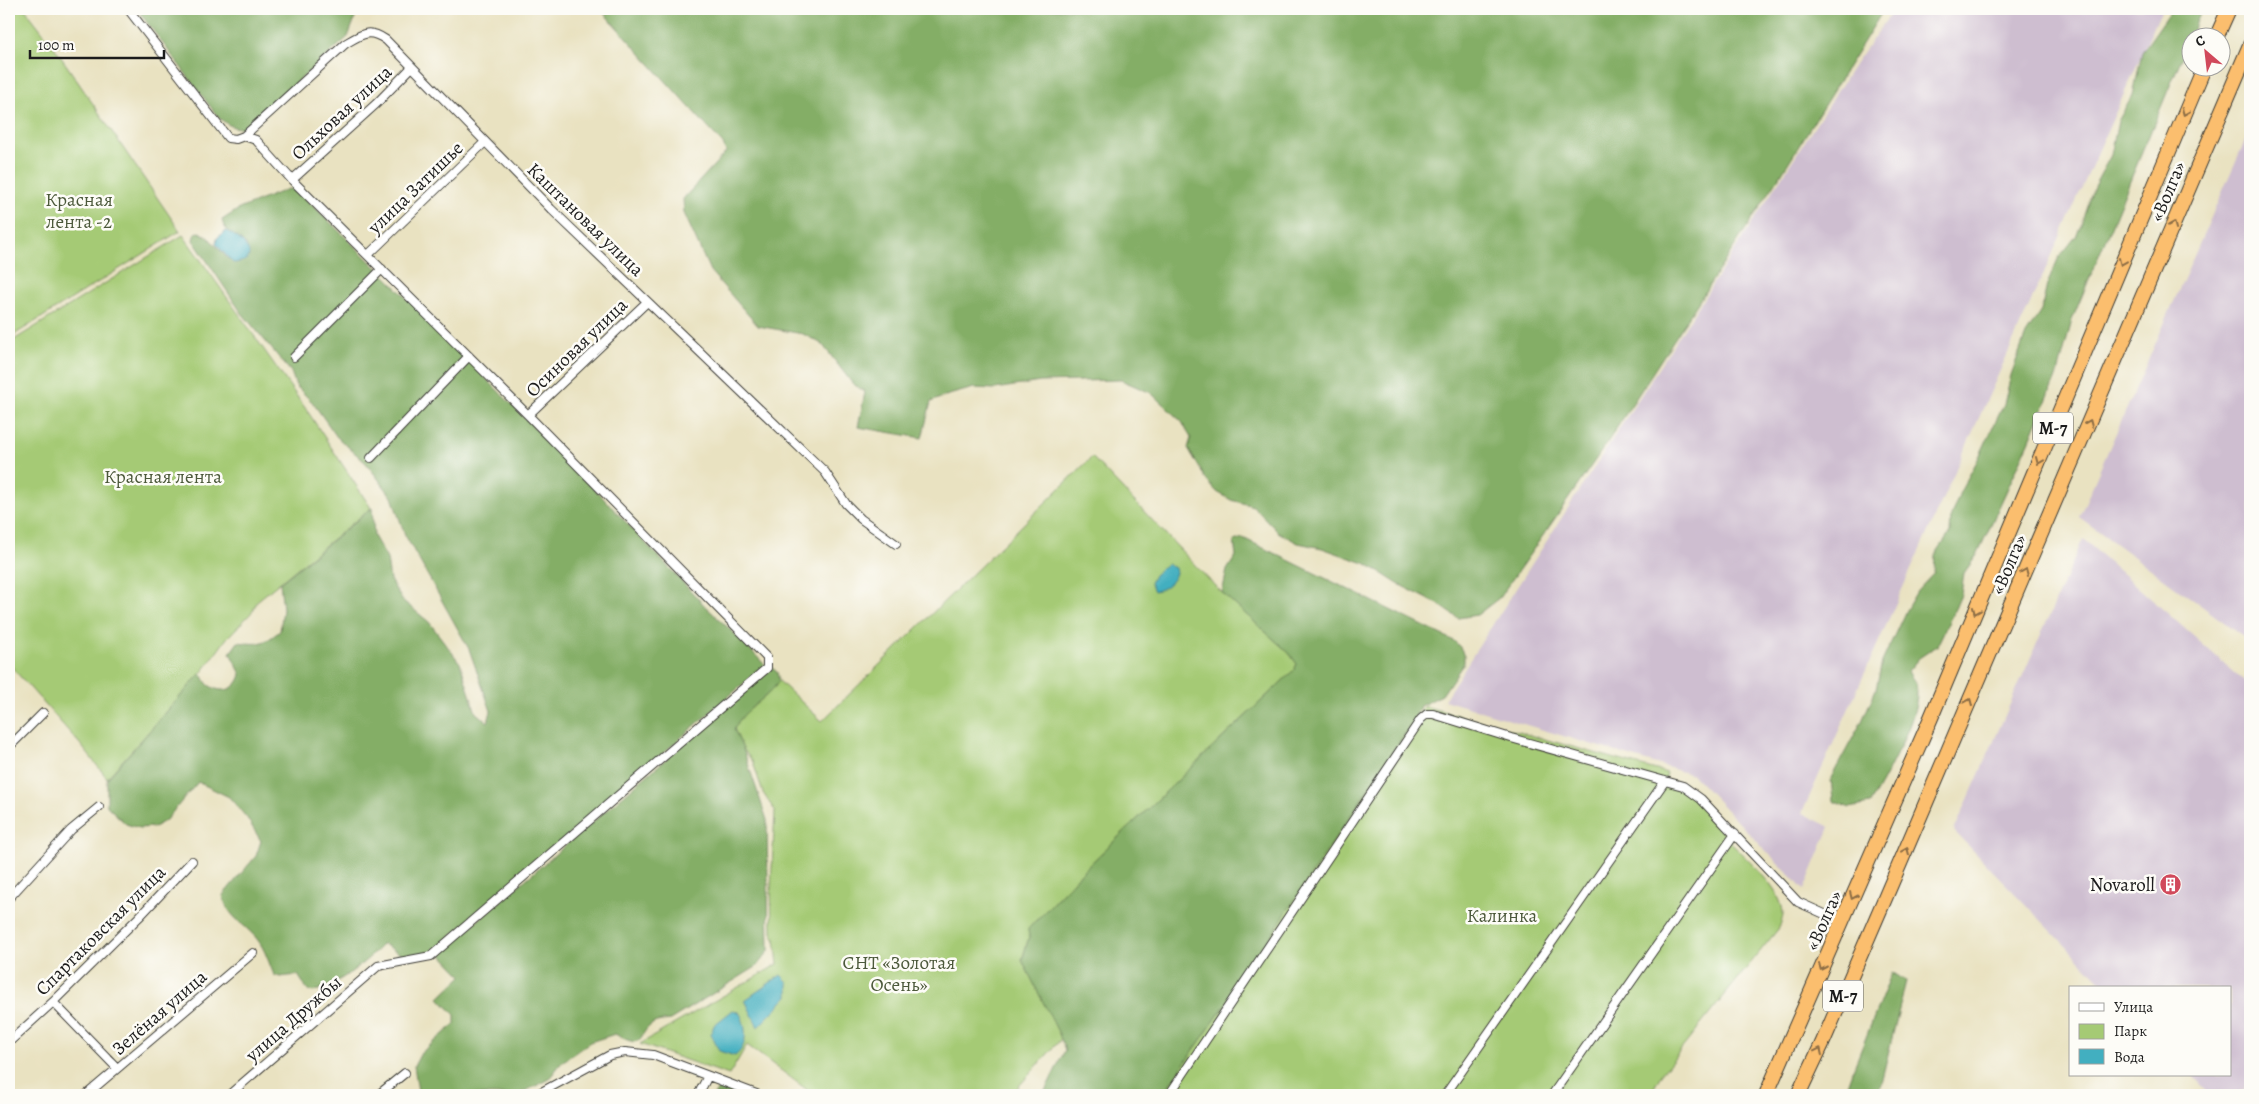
<svg xmlns="http://www.w3.org/2000/svg" width="2259" height="1104" font-family="Alegreya,serif">
  <style>
    .industrial { fill: #cebed0 }
    .green { fill: #a5ca74; stroke: #607348 }
    .forest { fill: #84ae66; stroke: #506541 }
    .water { fill: #42afc0; stroke: #2f666e }
    .lines { fill: none; stroke-linecap: round; stroke-linejoin: round }
    .street-casing { stroke: #3b3a35; stroke-width: 10 }
    .highway-casing { stroke: #3b3a35; stroke-width: 16 }
    .street { stroke: #fff; stroke-width: 8 }
    .highway { stroke: #fbbe6e; stroke-width: 14 }
    .oneway { stroke: #8c6d45 }
    .labels { text-anchor: middle; stroke-width: 5; stroke-linejoin: round; paint-order: stroke }
    .shield { fill: #fdfcf7; stroke: #605f5e; stroke-width: 1 }
    .shield-label { font-size: 18px; font-weight: bold; fill: #1c1c1c }
    .street-label { font-size: 19px; fill: #1c1c1c; stroke: #fdfcf7 }
    .park-label { font-size: 19px; fill: #4c593b; stroke: #fdfcf7 }
    .poi-label { font-size: 19px; fill: #1c1c1c; stroke: #fdfcf7; text-anchor: end }
  </style>
  <rect width="100%" height="100%" fill="#fdfcf7"/>
  <filter id="ink" filterUnits="userSpaceOnUse"><feTurbulence type="fractalNoise" baseFrequency=".02" numOctaves="2"/><feDisplacementMap in="SourceGraphic" scale="10" xChannelSelector="R" yChannelSelector="G"/><feConvolveMatrix kernelMatrix="1 2 1 2 8 2 1 2 1" color-interpolation-filters="sRGB"/></filter>
  <filter id="wash" filterUnits="userSpaceOnUse"><feTurbulence type="fractalNoise" baseFrequency=".0096" numOctaves="4" result="noise"/><feDisplacementMap in="SourceGraphic" scale="20" xChannelSelector="R" yChannelSelector="G"/><feGaussianBlur stdDeviation="1.12" result="paint"/><feColorMatrix in="noise" values="0 0 0 0 0 0 0 0 0 0 0 0 0 0 0 0 0 1.4 0 .05"/><feComposite in="paint" operator="in"/></filter>
  <g filter="url(#wash)">
    <rect width="100%" height="100%" fill="#e9e2c1"/>
    <path class="industrial" d="M1894,9h268l-360,804 28,14 -26,63 -111,-115 -249,-75 409,-633z
      M2250,129v512l-171,-124z
      M2083,539l167,147v396l-11,13h-28l-19,-20h38v-87h-123l-153,-157z"/>
    <path class="green" d="M9,9h16l27,35 128,187 -171,107z
      M183,235l125,177 63,96 -114,93 -4,10 -26,27 -24,33 -96,107 -27,-34 -71,-80v-321z
      M1092,457l124,130 73,66 8,11 -3,6 -205,195 -61,64 1,8 -7,23 40,78 -51,57h-197l-67,-50 -18,30 -89,-31 138,-80 -3,-25 -3,-7 -1,-45 4,-76 -12,-18 -10,-31 -10,-13 -9,-20c10,-21 33,-29 45,-48l43,40z
      M1424,706l243,67 -2,8 18,5 52,48 -5,8c16,17 52,47 53,71 0,5 -2,10 -4,15l-117,145 -12,22h-488l55,-78 50,-78z"/>
    <path class="forest" d="M137,9h219l1,4 -9,24 -91,81c-16,13 -21,13 -38,0z
      M600,9h1284l-102,164 -177,273 -56,81 -50,71 -22,17 -19,3 -20,-14 -40,-20 -31,-20 -45,-16 -24,-5 -20,-11 -25,-26 -22,-6 -14,-8 -10,-11 -19,-33 3,-10 -9,-16 -31,-29 -30,-13 -81,2 -45,7 -21,-1 -29,8 -14,6 -9,36 -64,-11 7,-35 -13,-9 -30,-39 -19,-10 -45,-8 -48,-55 -26,-58 -1,-14 43,-47 -3,-8z
      M2172,9h30l-130,311 -13,50 -30,72 -52,113 -13,18 -3,22 -8,18 -16,33 -18,12 -11,13c2,5 6,9 8,14 8,27 -33,94 -46,119l-20,4 -17,-7 -2,-23 31,-57 14,-32 6,-27 24,-52 11,-19 17,-18 1,-18 15,-22 1,-17 9,-24 17,-31 27,-57 7,-29 15,-41 15,-23 6,-26 11,-26 19,-24 17,-49 17,-31 7,-34 15,-26 9,-43z
      M288,189l9,1 91,89 200,203 118,125 30,28 29,30 -334,289c-9,1 -21,5 -30,0 -7,-3 -11,-7 -18,-10 -20,21 -43,39 -70,48l-6,-3 -9,-14 -18,2 -6,-2c-5,-12 -9,-26 -17,-36 -12,-15 -31,-23 -34,-44l33,-39 5,-15 -14,-23 -18,-21 -31,-15 -33,39 -11,6 -15,1 -13,-4 -19,-18v-27l94,-106c3,4 5,11 9,13 14,9 28,2 31,-12l-11,-21 8,-11c22,3 25,2 42,-11l3,-22 -3,-26 92,-75 2,28 13,23 3,21 12,20 27,22 31,41 16,50 12,9 3,-11 -22,-62 -64,-114 -13,-38 -26,-34 -29,-26 -24,-34 -17,-17 -5,-14 -50,-60 -48,-72 2,-7 4,-1 8,4 21,23 19,-13c-8,-10 -23,-13 -25,-26l17,-11z
      M1243,538l211,103 6,6 4,8v8l-22,32 -22,11 -5,12 -198,299 -55,78h-119l22,-45 -6,-16 -37,-74 7,-23 -1,-8 61,-64 205,-195 3,-6 -8,-11 -67,-60 5,-23 9,-14 -2,-15z
      M772,668l5,4 2,9c-12,19 -35,27 -45,48l9,20 24,71 2,131 -13,16 -86,53c-5,1 -12,1 -16,3 -19,11 -6,29 -39,11l-25,8 -28,20 -14,18 -31,15h-96l-3,-4 -4,-25 7,-13 34,-29v-9l-16,-17 23,-22 -22,-23z
      M1892,972l14,9 -28,114h-35z
      M721,1085l26,10h-33z"/>
    <path class="water" d="M226,231c16,7 39,30 7,32l-17,-19 1,-6z
      M1167,564l8,4 1,5c-3,9 -12,17 -22,18l-4,-8 4,-8z
      M781,975l7,7v14l-30,31 -13,-27z
      M733,1010l6,2c8,13 10,34 -4,44l-16,-5 -8,-17 3,-9z"/>
  </g>
  <g filter="url(#ink)">
    <g class="lines">
      <defs>
        <path id="street" d="M128,9l100,129 8,1 8,-3 12,4 36,40 236,235 239,243v10l-336,288 -53,10 -149,129
          M244,136l101,-92c17,-10 23,-16 41,-4l165,169 274,263 21,32 15,15 35,25
          M292,180l84,-76 36,-37
          M368,255l117,-113
          M294,357l88,-88
          M528,415l119,-113
          M371,458l98,-102
          M9,747l34,-34
          M9,898l62,-68 28,-23
          M53,1002l64,66
          M9,1042l44,-40 86,-85 53,-56
          M86,1095l167,-142
          M378,1095l27,-22
          M536,1095l74,-40 15,-3 28,3 106,40
          M698,1095l10,-19
          M1169,1095l252,-376 6,-5h6l78,24 172,48 18,13 97,103 44,20
          M1445,1095l220,-314
          M1552,1095l183,-261"/>
        <path id="highway" d="M2216,38l13,-29
          M1766,1095l164,-375 274,-652
          M1798,1095l24,-51 64,-148 364,-851"/>
      </defs>
      <use href="#street" class="street-casing"/>
      <use href="#highway" class="highway-casing"/>
      <use href="#street" class="street"/>
      <use href="#highway" class="highway"/>
    </g>
    <defs><path id="oneway-chevron" d="M-2-3.5L2.5 0L-2 3.5" fill="none" stroke-width="1.6" stroke-linecap="round" stroke-linejoin="round" transform="scale(1.25)"/></defs>
    <g class="oneway">
      <use href="#oneway-chevron" transform="translate(2185 112) rotate(113)"/>
      <use href="#oneway-chevron" transform="translate(2173 225) rotate(-67)"/>
      <use href="#oneway-chevron" transform="translate(2122 262) rotate(113)"/>
      <use href="#oneway-chevron" transform="translate(2089 423) rotate(-67)"/>
      <use href="#oneway-chevron" transform="translate(2039 461) rotate(113)"/>
      <use href="#oneway-chevron" transform="translate(2025 572) rotate(-67)"/>
      <use href="#oneway-chevron" transform="translate(1976 611) rotate(113)"/>
      <use href="#oneway-chevron" transform="translate(1969 702) rotate(-67)"/>
      <use href="#oneway-chevron" transform="translate(1906 851) rotate(-67)"/>
      <use href="#oneway-chevron" transform="translate(1853 896) rotate(114)"/>
      <use href="#oneway-chevron" transform="translate(1822 967) rotate(114)"/>
      <use href="#oneway-chevron" transform="translate(1819 1051) rotate(-64)"/>
    </g>
  </g>
  <defs>
    <symbol id="building-disc" viewBox="-11 -11 22 22"><circle r="9.5" fill="#d1495b" stroke="#fdfcf7"/><path d="M-4-6H4V6H1V3H-1V6H-4ZM-2.5-4.3h1.7v1.8h-1.7ZM.8-4.3h1.7v1.8H.8ZM-2.5-1h1.7V.8h-1.7ZM.8-1h1.7V.8H.8Z" fill="#fff"/></symbol>
  </defs>
  <g fill-rule="evenodd">
    <use href="#building-disc" x="2158" y="872" width="25" height="25"/>
  </g>
  <g class="labels">
    <g class="shield">
      <rect x="2033" y="412.5" width="40" height="31" rx="4"/>
      <rect x="1823" y="980.5" width="40" height="31" rx="4"/>
    </g>
    <g class="shield-label">
      <text x="2053" y="434">М-7</text>
      <text x="1843" y="1002">М-7</text>
    </g>
    <g class="street-label">
      <text transform="translate(341 112) rotate(-43)" y="7">Ольховая улица</text>
      <text transform="translate(415 187) rotate(-44)" y="7">улица Затишье</text>
      <text transform="translate(2167 191) rotate(-67)" y="7">«Волга»</text>
      <text transform="translate(586 219) rotate(44)" y="7">Каштановая улица</text>
      <text transform="translate(576 347) rotate(-44)" y="7">Осиновая улица</text>
      <text transform="translate(2008 564) rotate(-67)" y="7">«Волга»</text>
      <text transform="translate(1823 920) rotate(-66)" y="7">«Волга»</text>
      <text transform="translate(100 930) rotate(-45)" y="7">Спартаковская улица</text>
      <text transform="translate(159 1012) rotate(-41)" y="7">Зелёная улица</text>
      <text transform="translate(293 1018) rotate(-41)" y="7">улица Дружбы</text>
    </g>
    <g class="park-label">
      <text x="79" y="206">Красная<tspan x="79" dy="22">лента -2</tspan></text>
      <text x="163" y="483">Красная лента</text>
      <text x="1502" y="922">Калинка</text>
      <text x="899" y="969">СНТ «Золотая<tspan x="899" dy="22">Осень»</tspan></text>
    </g>
    <g class="poi-label">
      <text x="2155" y="891">Novaroll</text>
    </g>
  </g>
  <rect width="2259" height="1104" fill="none" stroke="#fdfcf7" stroke-width="30"/>
  <rect x="2069" y="986" width="162" height="90" fill="#fdfcf7" stroke="#a3a29f"/>
  <rect x="2079" y="1003" width="25" height="8" fill="#ffffff" stroke="#a3a29f"/>
  <text x="2114" y="1012" font-size="15" fill="#1c1c1c">Улица</text>
  <rect x="2079" y="1024" width="25" height="15" fill="#a5ca74" stroke="#a3a29f"/>
  <text x="2114" y="1036" font-size="15" fill="#1c1c1c">Парк</text>
  <rect x="2079" y="1049" width="25" height="15" fill="#42afc0" stroke="#a3a29f"/>
  <text x="2114" y="1062" font-size="15" fill="#1c1c1c">Вода</text>
  <g transform="translate(2206 52) rotate(332)"><circle r="24" fill="#fdfcf7" stroke="#a3a29f"/>
  <path d="M0-4L9 19L0 12L-9 19Z" fill="#d1495b"/>
  <text y="-8" font-size="14" font-weight="bold" text-anchor="middle" fill="#1c1c1c">С</text>
  </g>
  <path d="M30 50v8h134v-8" fill="none" stroke="#1c1c1c" stroke-width="2.5"/>
  <text x="38" y="50" font-size="15" fill="#1c1c1c" stroke="#fdfcf7" stroke-width="4" paint-order="stroke">100 m</text>
</svg>
